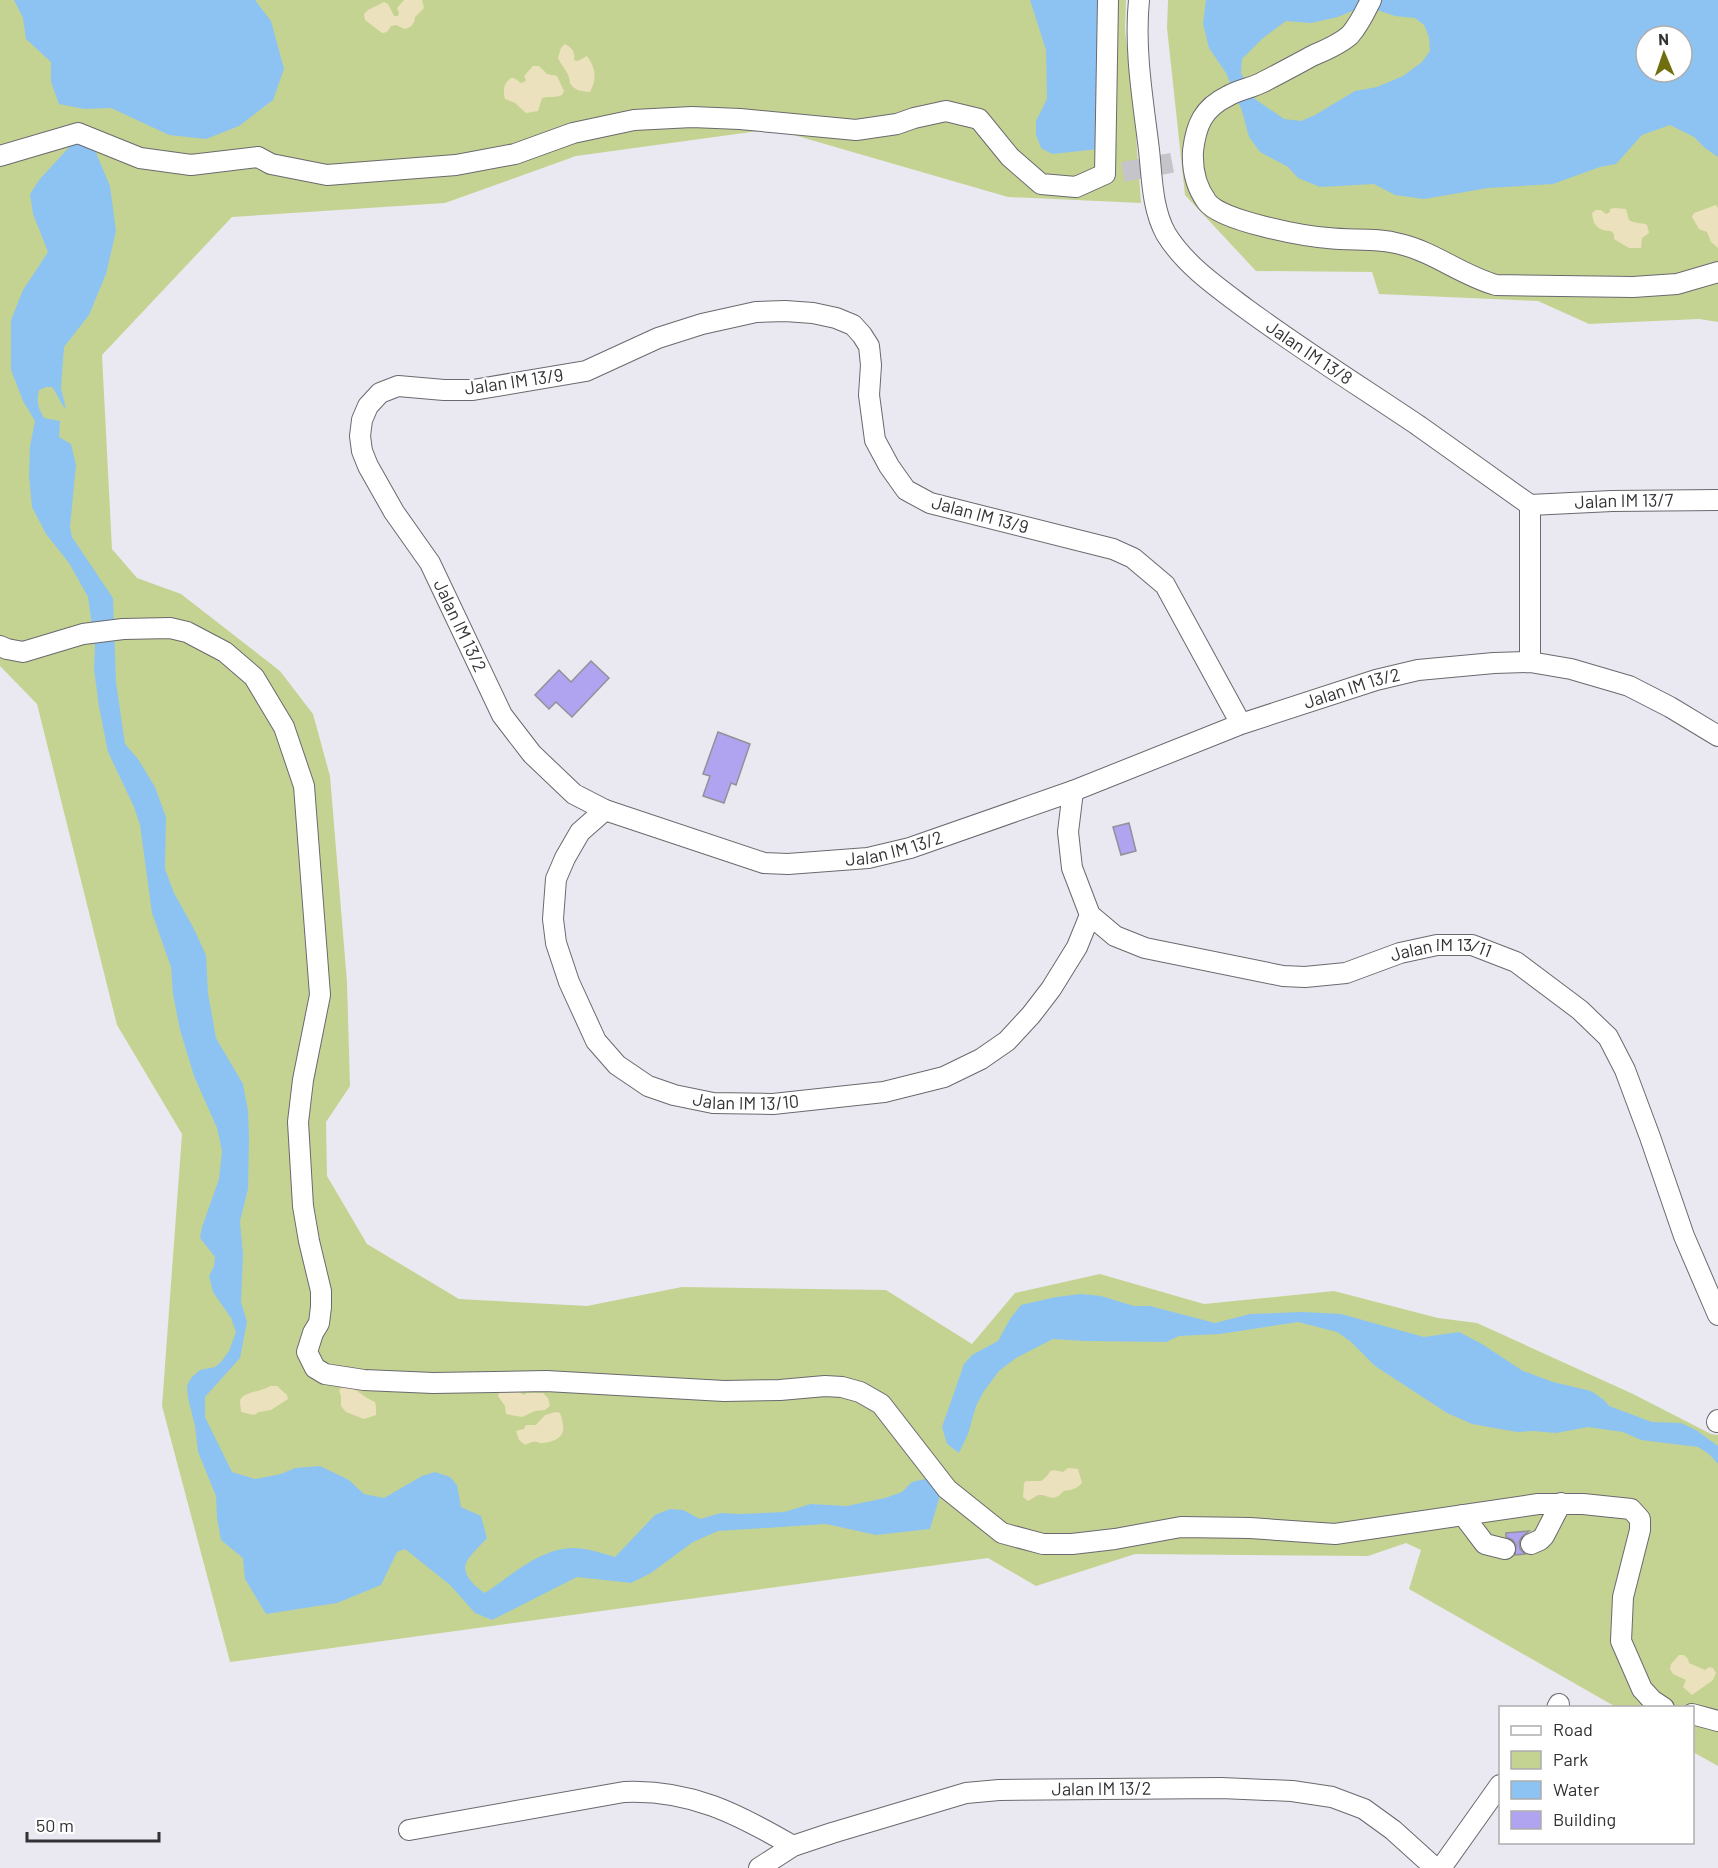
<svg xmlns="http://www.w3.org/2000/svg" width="1718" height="1868" font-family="Barlow,sans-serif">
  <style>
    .green { fill: #c5d392; fill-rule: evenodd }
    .sand { fill: #ebe1bc }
    .water { fill: #8dc3f2; fill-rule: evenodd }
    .building { fill: #b0a3f0; stroke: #929198; stroke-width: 1.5 }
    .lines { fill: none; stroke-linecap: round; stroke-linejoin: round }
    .minor-tunnel { stroke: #c5c4cb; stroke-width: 20; stroke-dasharray: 20 10; stroke-linecap: butt }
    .minor-casing { stroke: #6a696f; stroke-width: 22 }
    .minor { stroke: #fff; stroke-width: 20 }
    .labels { text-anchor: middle; stroke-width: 4.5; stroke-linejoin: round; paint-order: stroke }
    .street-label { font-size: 18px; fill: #323134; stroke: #fff }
  </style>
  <rect width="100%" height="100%" fill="#eae9f1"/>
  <path class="green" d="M0,0h1126l-1,30 10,91 6,82 -133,-6 -235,-68 -197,27 -131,47 -213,14 -130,138 10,194 25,29 44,16 99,77 33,43 17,62 17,206 3,104 -24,36 1,54 40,68 92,55 128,7 95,-19 204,3 86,54 43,-51 85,-19 104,30 130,-13 104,27 39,5 156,71 78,40 7,1v331l-25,-14 -1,-44 -76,-1 -207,-118 12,-39 -15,-7 -38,13 -233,-2 -99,32 -48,-28 -758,104 -68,-256 20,-272 -65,-109 -80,-321 -37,-38z
    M1168,0h550v322l-19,-3 -110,5 -51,-23 -159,-7 -7,-22 -116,-1 -71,-76 -18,-167zM1646,36h36v36h-36z"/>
  <path class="sand" d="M404,0h18l2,8 -9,9c0,7 -4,10 -10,12l-9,-4 -5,1 -4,6 -5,1 -17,-13 -1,-6 4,-4 16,-8 4,2 6,12h4l1,-3 -2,-5z
    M565,44c8,5 10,7 9,16l4,1 9,-5c9,12 10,23 3,36 -9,-1 -15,-1 -20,-9 0,-10 -8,-16 -12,-25l3,-10z
    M533,66h6l8,8 10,2 7,15 -2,4c-7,3 -13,1 -20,3l-4,13 -12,2 -11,-10 -10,-4c-2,-9 -2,-15 6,-21h3l7,5 3,-1 2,-2 -2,-4z
    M1716,205l2,3v40l-7,-6 -4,-10 -8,-3 -7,-12 2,-4z
    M1615,208l11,1 3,11c6,4 12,2 18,5l2,8 -7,5 -1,10h-12l-15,-9v-5l-3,-3c-12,0 -18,-5 -19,-18l4,-3h5l5,4 4,-2v-3z
    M345,1385c9,2 20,13 30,17l1,5v8l-12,4 -18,-7 -5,-6v-10l-2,-6z
    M270,1386h7l10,9 1,4 -17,11 -12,2 -5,3 -13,-3c0,-3 -1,-7 -1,-10 0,-10 22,-10 30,-16z
    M500,1390h17l7,5 3,-2h16l5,5 2,8 -5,4 -10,1 -13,6 -16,-3 -1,-8 -7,-10z
    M556,1412l4,1c7,20 3,27 -17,30 -5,1 -4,-2 -10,-1 -3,0 -5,2 -8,3l-6,-5 -3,-9 8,-2 2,-4h10l9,-10z
    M1068,1468l10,1 4,14c-6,6 -10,7 -18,8 -13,13 -13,3 -26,4 -2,1 -8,5 -10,6l-5,-4 1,-14 2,-2h15c13,-8 3,-13 22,-9z
    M1679,1655h5l4,4 1,4 16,7 4,-3 4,1 3,5 -3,7 -21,15 -9,-8 3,-7 -13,-6 -3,-5 1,-5z"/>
  <path class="water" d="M14,0h241l16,21 13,48 -11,31 -34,26 -33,13 -37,-4 -58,-27 -27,1 -25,-5 -8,-22v-20l-25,-23 -3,-21z
    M1030,0h74l-5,149 -47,5 -11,-6 -5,-13v-14l11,-22 -1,-49z
    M1206,0h512v157l-13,-9 -11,-11 -24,-12 -28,10 -26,29 -16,3 -47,17 -65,4 -64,11 -29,-4 -21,-11 -54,3 -22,-9 -10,-11 -28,-15 -11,-15 -7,-26 -16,-38 -17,-25 -6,-24zM1359,8l18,2 18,6 20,2 9,7 5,12 1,14 -8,11 -19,14 -26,11 -22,4 -40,24 -14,6 -17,-2 -29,-20 -14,-26 1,-14 21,-21 23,-17 25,2 27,-6zM1646,36h36v36h-36z
    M84,140l10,8 16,38 6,45 -10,43 -17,41 -25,32 -3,41 5,21c-6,-6 -8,-14 -14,-22h-6l-7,3c-3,10 -1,19 5,28l16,3 -1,16 12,7 5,21 -6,62 2,10 41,61 3,84 9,62 13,15 17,28 11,30 -1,52 9,24 19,34 13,28 2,38 8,45 27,46 5,27 1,27 -1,51 -8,32 3,33 -2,48 6,20 -7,36 -35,39v20l27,55 23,7 26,-5 14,-6 25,-2 29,14 15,14 20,4 38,-22 13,-4 15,5 7,8 4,22 20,9 6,22c-6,7 -16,16 -20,23 -7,13 9,26 18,32 28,-18 53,-44 88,-45 13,0 29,5 42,9l40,-42 15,-6 13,1 17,9 21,-6 18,1 45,-2 27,-8 36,2 38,-8 17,-6 10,-10 22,-5 9,9 -13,43 -54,6 -50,-11 -108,7 -25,11 -42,31 -20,10 -54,-6 -85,43 -17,-7 -25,-28 -45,-36 -8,3 -16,33 -44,18 -71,11 -21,-35 -2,-21 -22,-18 -4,-22 -1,-22 -18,-44 -3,-26 -7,-28 -1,-13 5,-8 8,-7 15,-3 6,-5 8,-11 7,-19 -5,-14 -18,-26 -4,-16 5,-10 1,-9 -15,-19 2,-11 17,-48 3,-28 -5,-23 -23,-52 -14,-46 -7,-36 -2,-27 -19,-54 -12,-88 -6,-18 -26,-55 -9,-45 -5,-38 1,-22 -7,-50 -19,-34 -23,-29 -14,-27 -3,-32 1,-29 5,-25 -12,-20 -12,-31v-50l12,-30 25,-38 -15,-38 -3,-20 9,-14 33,-36z
    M1081,1294l20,2 33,10h16l65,17 35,-9 53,-2 38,2 83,23 35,-5 23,12 41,27 30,11 38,9 13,9 5,6 43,16 29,1 15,7 22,16v18l-9,-10 -11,-7 -57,-7 -18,-8 -35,-5 -32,6 -23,-2 -16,1 -45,-8 -25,-11 -72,-47 -25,-25 -13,-9 -39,-10 -78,12 -41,2 -13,6 -81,-1 -32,-2 -37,19 -17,13 -15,20 -8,15 -8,28 -9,19 -12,-9 -5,-17 22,-63 8,-9 26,-14 12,-22 11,-14 35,-8z"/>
  <path class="building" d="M591,661l18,17 -37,39 -16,-15 -7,7 -14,-14 24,-25 12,12z
    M718,732l32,12 -14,41 -5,-2 -7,20 -21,-7 7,-20 -7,-2z
    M1129,823l7,28 -15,4 -8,-28z
    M1529,1531l-7,6 -3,5 1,7 5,5 -10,1 1,-10 -3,-5 -7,-3v-4z"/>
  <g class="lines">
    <path class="minor-tunnel" d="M1123,172l53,-10"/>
    <defs>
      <g id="minor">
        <path id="s1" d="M1139,0c-5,50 4,100 10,150 3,27 3,59 17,84 19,31 51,53 79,74 57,42 116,79 174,118 37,26 74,53 111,79v157"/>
        <path d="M1371,0c-6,12 -12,25 -21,35 -10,9 -24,15 -36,20 -17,9 -35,19 -53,28 -10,5 -23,7 -33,13 -25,12 -32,29 -35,55 -1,18 3,36 14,51 14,19 96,34 121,36 24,3 48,-1 72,6 34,8 63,32 96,41l137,2 44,-3 41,-12"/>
        <path d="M0,156l78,-23 62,25 51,7 67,-8 13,7 56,11 129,-10 59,-11 58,-21 61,-13 58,-3 48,2 116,11 41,-6 17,-6 32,-7 33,8 31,38 31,27 35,3 29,-13 3,-174"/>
        <path id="s2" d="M1530,505l82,-4 106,-1"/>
        <path d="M0,646l7,3 16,3 60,-18 40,-5 47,-1 17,4 38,20 29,25 30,50 20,59 16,209 -17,85 -5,42 5,84 6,35 12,50v16l-2,16 -6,10 -6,19 8,16 10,6 39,6 69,3 113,-2 178,10 56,-1 45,-4 17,1 18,5 21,12 66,85 55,44 41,11h29l43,-5 66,-12 69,1 85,6 203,-30h45l48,5 9,10v11l-17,67 -2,44 21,48 10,11 12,8"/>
        <path id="s3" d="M1241,724l-76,-139 -32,-27 -20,-9 -183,-46 -24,-13 -17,-24 -14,-26 -6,-45 2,-30 -2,-19 -7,-11 -9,-10 -17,-7 -23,-5 -28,-2 -29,1 -54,12 -44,14 -72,33 -113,19h-29l-46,-4 -18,7 -12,13 -6,14 -2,16 2,15 6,15 26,46 36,51 72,152 30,39 42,40 31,16 159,53 24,1 80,-6 42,-10 163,-57 168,-67 135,-44 42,-10 76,-7 36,-1 41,7 58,17 41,21 48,29"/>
        <path id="s4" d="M1073,791l-5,41 4,36 18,47 25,21 30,12 138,28 22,1 41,-4 54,-20 37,-8h35l44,17 64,48 28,27 17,33 25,67 34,99 34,79"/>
        <path id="s5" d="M605,810l-25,22 -15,26 -9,21 -3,40 3,24 13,39 27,59 21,24 31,21 26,9 39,8 60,1 111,-12 60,-15 37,-18 26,-18 24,-26 20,-26 26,-42 13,-32"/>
        <path d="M1717,1422l1,-2"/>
        <path d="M1463,1515l22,29 20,5"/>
        <path d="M1531,1544l9,-4 4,-4 17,-33"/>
        <path d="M1557,1708l2,-4"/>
        <path d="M1692,1714l26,7"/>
        <path d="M409,1830l215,-38c66,-3 114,22 169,54"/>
        <path id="s6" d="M759,1868l34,-22 39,-13 134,-40 33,-3 222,-2 71,3 40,6 32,12 29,21 42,38"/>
        <path d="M1441,1868l59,-83"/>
      </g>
    </defs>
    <use href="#minor" class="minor-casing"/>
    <use href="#minor" class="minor"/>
  </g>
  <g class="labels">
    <g class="street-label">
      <text dy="6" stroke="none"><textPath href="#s1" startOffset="424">Jalan IM 13/8</textPath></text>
      <text transform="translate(514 382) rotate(-8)" y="6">Jalan IM 13/9</text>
      <text dy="6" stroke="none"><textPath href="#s2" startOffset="94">Jalan IM 13/7</textPath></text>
      <text transform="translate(980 515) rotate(15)" y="6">Jalan IM 13/9</text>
      <text dy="6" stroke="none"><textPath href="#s3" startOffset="1372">Jalan IM 13/2</textPath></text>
      <text dy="6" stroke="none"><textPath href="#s3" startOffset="2398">Jalan IM 13/2</textPath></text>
      <text dy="6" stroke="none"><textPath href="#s3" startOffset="1912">Jalan IM 13/2</textPath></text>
      <text dy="6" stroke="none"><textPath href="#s4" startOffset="496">Jalan IM 13/11</textPath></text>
      <text dy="6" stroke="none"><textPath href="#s5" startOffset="426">Jalan IM 13/10</textPath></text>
      <text dy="6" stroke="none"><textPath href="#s6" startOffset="357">Jalan IM 13/2</textPath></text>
    </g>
  </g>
  <rect x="1499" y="1706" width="195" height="138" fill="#ffffff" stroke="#adadae" stroke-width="1.5"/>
  <rect x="1511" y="1726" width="30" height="9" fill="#ffffff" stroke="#adadae" stroke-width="1.5"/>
  <text x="1553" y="1736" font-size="18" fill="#323134">Road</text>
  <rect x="1511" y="1751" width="30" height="18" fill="#c5d392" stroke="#adadae" stroke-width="1.5"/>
  <text x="1553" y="1766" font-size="18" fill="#323134">Park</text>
  <rect x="1511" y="1781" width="30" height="18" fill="#8dc3f2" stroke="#adadae" stroke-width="1.5"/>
  <text x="1553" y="1796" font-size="18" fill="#323134">Water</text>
  <rect x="1511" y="1811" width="30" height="18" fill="#b0a3f0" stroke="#adadae" stroke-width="1.5"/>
  <text x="1553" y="1826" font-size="18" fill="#323134">Building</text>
  <g transform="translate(1664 54) rotate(358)"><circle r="28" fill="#ffffff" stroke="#adadae" stroke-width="1.5"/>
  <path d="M0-4.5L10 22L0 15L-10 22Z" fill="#716e0f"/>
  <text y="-9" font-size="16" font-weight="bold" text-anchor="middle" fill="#323134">N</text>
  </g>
  <path d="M27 1832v9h132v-9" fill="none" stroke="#323134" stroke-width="3"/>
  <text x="36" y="1832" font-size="18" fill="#323134" stroke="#ffffff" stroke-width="4.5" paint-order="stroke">50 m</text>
</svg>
